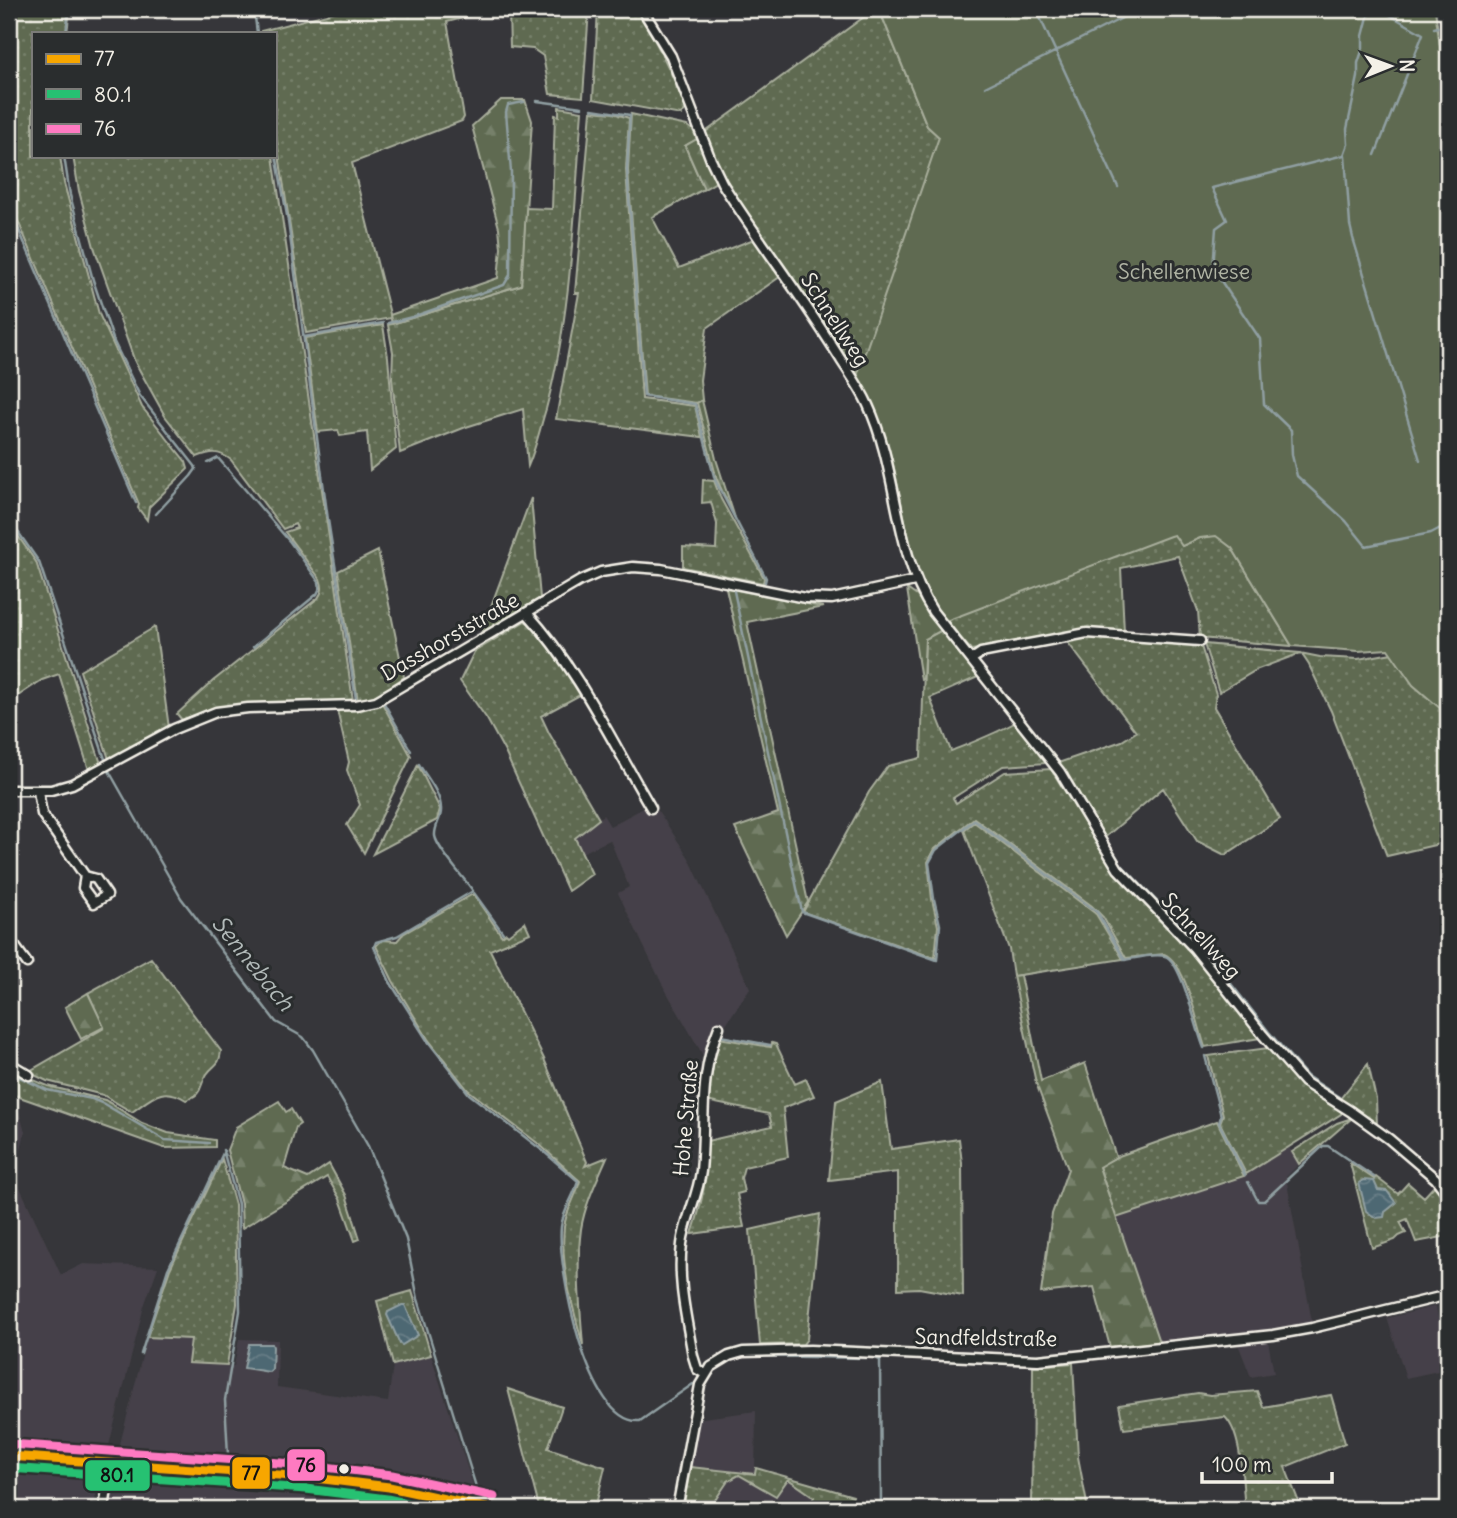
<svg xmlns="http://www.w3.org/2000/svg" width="1457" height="1518" font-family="Delius,sans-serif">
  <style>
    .built { fill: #454148 }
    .grass { fill: url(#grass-dots); stroke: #a9ae9c; stroke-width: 2 }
    .forest { fill: url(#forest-firs); stroke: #a9ae9c; stroke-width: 2 }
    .green { fill: #5e6a51; stroke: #a9ae9c; stroke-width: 2 }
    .water { fill: url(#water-waves); stroke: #909fa2; stroke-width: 2 }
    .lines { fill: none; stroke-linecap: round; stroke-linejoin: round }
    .stream { stroke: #909fa2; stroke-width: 2.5 }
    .street-casing { stroke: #f4f1e8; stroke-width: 13 }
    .secondary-casing { stroke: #f4f1e8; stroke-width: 16 }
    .street { stroke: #2a2d2e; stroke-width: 8 }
    .secondary { stroke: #2a2d2e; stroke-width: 10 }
    .bus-1-casing { stroke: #2a2d2e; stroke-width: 14 }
    .bus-2-casing { stroke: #2a2d2e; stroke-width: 14 }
    .bus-3-casing { stroke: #2a2d2e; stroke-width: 14 }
    .bus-1 { stroke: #f7a600; stroke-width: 9 }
    .bus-2 { stroke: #26c172; stroke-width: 9 }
    .bus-3 { stroke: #fe7ac1; stroke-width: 9 }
    .bus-dot { fill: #f4f1e8; stroke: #2a2d2e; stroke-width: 2.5 }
    .labels { text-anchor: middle; stroke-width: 6; stroke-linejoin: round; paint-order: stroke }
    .park-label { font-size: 21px; fill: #b0b4a4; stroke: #2a2d2e }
    .street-label { font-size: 21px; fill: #f4f1e8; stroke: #2a2d2e }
    .water-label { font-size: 23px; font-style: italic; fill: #b2bab9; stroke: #2a2d2e }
    .line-badge { stroke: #2a2d2e; stroke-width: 2.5 }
    .pale-badge-label { font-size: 19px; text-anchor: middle; font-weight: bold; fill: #111 }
  </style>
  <defs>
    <pattern id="grass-dots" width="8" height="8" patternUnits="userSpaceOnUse" patternTransform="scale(1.75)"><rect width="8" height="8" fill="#5e6a51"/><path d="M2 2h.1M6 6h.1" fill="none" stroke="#76806a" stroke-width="1.8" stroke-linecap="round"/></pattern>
    <pattern id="forest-firs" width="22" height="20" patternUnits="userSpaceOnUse" patternTransform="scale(1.75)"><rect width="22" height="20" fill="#5e6a51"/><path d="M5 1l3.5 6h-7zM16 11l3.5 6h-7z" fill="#76806a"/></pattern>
    <pattern id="water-waves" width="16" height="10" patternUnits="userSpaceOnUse" patternTransform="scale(1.75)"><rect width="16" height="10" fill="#4e6873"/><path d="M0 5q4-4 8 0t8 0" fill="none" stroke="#687e87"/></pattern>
  </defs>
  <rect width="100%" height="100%" fill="#36363a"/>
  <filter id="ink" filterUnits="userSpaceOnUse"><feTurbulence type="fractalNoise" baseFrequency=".0143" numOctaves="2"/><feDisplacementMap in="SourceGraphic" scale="14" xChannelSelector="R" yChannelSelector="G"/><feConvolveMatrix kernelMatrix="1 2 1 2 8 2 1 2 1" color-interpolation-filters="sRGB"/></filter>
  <g filter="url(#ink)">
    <path class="built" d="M653,803l36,55 61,130 -26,39 -7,-5 -13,35 -42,-73 -44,-91 11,-6 -19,-47 -28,13 -7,-15 28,-23 7,11z
      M9,1092l5,3 11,37 -10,45 46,98 22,-11 75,3 -14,39 -36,143 -99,-5z
      M1289,1147l10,17 -13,13 26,145 -63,11 -90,9 -43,-124 128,-42z
      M1436,1306l11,63 -41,9 -19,-60z
      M147,1337l44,2 -2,24 45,3 5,-27 39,1 -1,47 111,15 5,-37 38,-10 43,133 -95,-14 -261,-22z
      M1268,1341l6,32 -23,4 -13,-33z
      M756,1411l-1,63 -65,-7 6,-48z
      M9,1466l73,4 12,4 4,5v7l-5,23h-84z
      M126,1474l178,11 34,6 -1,18h-228l6,-29 4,-5z
      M739,1475l37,20 11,-16 27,18 -7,12h-98l19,-28z"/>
    <path class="grass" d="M9,9h61l-3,24h-34v123h27l4,27 35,131 43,93 44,55 2,7 -39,38 -2,13 -9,-12 1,-4 -130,-304z
      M346,9h243l-6,88 -33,-3 -7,-38 -10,-7 -23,-2 -1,-35 -19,-1 -43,11 17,95 -2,4 -110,42 39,155 -85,15 -31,-205v-95h-14v-2z
      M598,9h38c21,32 36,64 50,100l-5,6 -88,-16z
      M875,9h4l48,117 14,13 71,111 170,296 18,-8 17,-3 15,13 60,98 -92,-8 -2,-27 -20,-55 -57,12 3,64 -153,18c-22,-26 -42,-51 -55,-83 -6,-15 -8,-32 -11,-47 -9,-40 -16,-80 -33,-117 -45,-97 -129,-171 -168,-270z
      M559,107l23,4c-8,99 -10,202 -36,298 -6,19 -10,39 -18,57l-5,-57 -57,18 -66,26 -8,-75 1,-26 -5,-27 133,-40 5,-77 26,1 3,-94 4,1z
      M591,111l22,2 16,5 -3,52 16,229 53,7 7,31 -146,-18 23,-126h-4z
      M631,114l56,12 6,4 4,9 -12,7 19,43 -52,28 27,51 75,-29 27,37 -74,52 -7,52 2,20 -5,3 -52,-7 -17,-226z
      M73,156h200l80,545 -109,3 -31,5 -31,11 -5,-6 36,-33 105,-83c5,-7 5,-11 2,-19l-35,-47 12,-4 -2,-4 -12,5 -52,-69c-13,-10 -20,-8 -34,-3l-32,-41 -30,-54 -41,-115 -15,-56z
      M383,325l5,32 8,92 -26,21 -3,-38 -27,4 -2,-6 -20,2 -13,-94z
      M703,480l11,1 7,18 43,79 -1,5 -80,-16v-20l33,2 1,-25 -6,-22 -9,1z
      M531,498l9,100 -60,38z
      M9,523l27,39 65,202 -12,6 -30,-96 -17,6 -33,22z
      M378,551l26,126 -24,17 -22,7 -20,-130z
      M1448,618v224l-61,14 -56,-145 -22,-46 -8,-12 -43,16 -39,23 -15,-48 96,9 20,4 38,2 40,-7z
      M525,621c26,13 41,49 57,73l-41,22 8,17 50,86 -24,19 17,36 -24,17 -63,-139 -18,-33 -27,-38 14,-29z
      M155,627l14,101 -60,31 -29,-88z
      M942,630l38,46 -50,22 21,53c22,-9 44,-17 65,-29l31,41 -44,3 -50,32 3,5 49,-31 46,-3 63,102 81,86 65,81 -55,9c-8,-23 -18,-83 -41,-93l-38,4 -23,-41 -11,-11 -118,-88 -39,31 -7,13 4,37 6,27 -3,32 -132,-46 66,-120 19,-26 33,-8 4,-119z
      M1086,637l114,6 16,51 -2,13 66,112 -55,36 -28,-14 -34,-53 -60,51 -45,-76 64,-22 14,-9 -70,-92z
      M382,703l29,53 -47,97 -17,-28 13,-20 -13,-35 2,-8 -12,-52h25z
      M418,765l22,44 -3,11 -64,34z
      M974,822l122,92 27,45 -110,17 -4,-27 -45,-119z
      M473,894l29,42 4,-3 2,2 17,-13 5,11 -40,17 54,109 43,103 -2,4 22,-9c-10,23 -22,47 -26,72 -5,38 -1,78 2,116 -10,-37 -23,-79 -19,-118 2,-17 12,-30 16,-46l-40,-36 -72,-55 -40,-51 -35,-58 -17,-35 6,-6 15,1 6,-7z
      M151,958l70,93c-2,16 -6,12 -14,23 -9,13 -3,20 -21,26 -24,-15 -34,-2 -54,12l-29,-17 -56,-14 -19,-9 76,-44 -16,-35z
      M719,1038l52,9 1,-4 4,1 19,40 11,-5 8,17 -31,12 5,49 -44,10 -3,11 3,14 -7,2 7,33 -52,7c11,-33 15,-58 15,-93l65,-15 -3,-12 -63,-13 3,-27z
      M1268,1048l32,37 42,26 -1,3 -95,60 -26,-51 3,-8 -15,-59z
      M1368,1064l8,35 1,26 -37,-26z
      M9,1067l17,10 22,9 57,14 37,23 26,10 47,7v7l-51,1 -150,-53 -5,-3z
      M882,1082l9,67 68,-10 3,24 1,133 -44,-8 -21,1v-117l-69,8 7,-79z
      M1352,1118l-53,46 -7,-12 45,-29z
      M1217,1121l27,55 -128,42 -17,-52 17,-9z
      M222,1159l13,46 2,99 -10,61 -39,-2 3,-24 -44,-2 23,-68z
      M1350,1163l24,16 2,-2 22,17 10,-11 16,14 11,-12c14,17 13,31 13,51l-32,6 -9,-23 -7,3 6,11 -7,3 -4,4 -23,8z
      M820,1214l-13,125 -4,5 -43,1 -10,-115z
      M412,1291l19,64 -38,10 -16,-64z
      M1073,1363l5,94 10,52h-56l1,-143z
      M508,1389l54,18 -14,41 57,19 -10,42h-49l-7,-2z
      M1257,1391l6,16 68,-12 14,48 -60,24 15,38 -10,4h-45c-3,-25 -2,-74 -20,-92l-101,12 -5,-24 79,-12 12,2z
      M690,1467l65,7 1,-6 97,28 -4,13h-42l7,-12 -26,-18 -12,17 -37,-21 -11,6 -19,28h-17l-8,-5z"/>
    <path class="forest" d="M501,100h24l7,21 -11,164 -129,39 -2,-9 108,-37 3,-30 -2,-20 -27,-102z
      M697,139l19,43 -12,7 -19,-43z
      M702,400l14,59 19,59 -18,-38 -20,-77z
      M726,588l97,19 -76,15 61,280 -22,33 -51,-107 43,-15z
      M907,589l10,7 25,34 -17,9 -2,40 -2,1z
      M1020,975l21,106 44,-18 31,94 -17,10 60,175 -49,5 -16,-60 -53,6 11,-79 16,-45 -32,-86 -23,-107z
      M88,993l16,34 -23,12 -16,-32z
      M279,1101l7,11 5,-3 9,15 -4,3 -12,41 24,10 21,-14 17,31 14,44 -5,2 -15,-42 -13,-22 -85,51 -1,-24 -14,-54 9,-23z"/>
    <path class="green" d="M879,9h556l13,98v608l-35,-30 -25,-36 -30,2 -66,-5 -60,-98 -16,-12 -16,2 -18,8 -8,-11 -4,1 -224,85c-37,-46 -40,-105 -54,-161 -8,-30 -20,-57 -35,-84l82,-239 -12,-11z"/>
    <path class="water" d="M1363,1180l11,1 4,9 9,1 9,12 -11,9 -1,5 -8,1 -10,-7 -7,-28z
      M402,1305h3l13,30 -16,10 -2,-1 -13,-29 1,-3z
      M249,1344h23l1,3 -1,22 -3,3 -25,-4z"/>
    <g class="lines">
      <path class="stream" d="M254,9l3,24
        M1036,9l82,178
        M1370,9l-7,27v12l-5,15v14l-11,52 1,15 -4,11 -132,33 15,32 -11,8 -3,41 47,70 4,65 27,26 1,25 5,21 49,45 20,25 65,-13 17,-9
        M1436,9v3
        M1434,28l14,-3
        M66,33l3,-24
        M985,87l155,-78
        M537,101l45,6
        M592,109l38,6 -3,55 17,226 51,8 20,76 51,98 -1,4
        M275,149l13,72 40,299 28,179
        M1345,155l5,70 3,13 67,222
        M1375,155l48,-121 -42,-24
        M64,156l6,39 23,85 21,62 26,54 55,70 1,3 -5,7 -35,38
        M9,207l127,296
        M388,323l24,-6 92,-32 6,-10 1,-103 -5,-60 2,-7 16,-3
        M304,337l79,-14
        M208,463l10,-5 72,84 29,40 1,6 -3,6 -64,53
        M9,519l30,43 70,209 72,127 95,124 27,15 10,13 55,96 38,93 12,60 63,204
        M734,591l68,321 135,48 3,-35 -6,-26 -5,-36 7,-13 38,-30 123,92 28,48c11,-2 29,-7 40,-4 17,5 31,74 39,92
        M384,703l27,48
        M419,764c7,13 22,29 22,45 1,9 -7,17 -6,27 2,13 30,43 38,55l-76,45 -21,6 -2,5 16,35 37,58 42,54 74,57 35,30c-4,16 -15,29 -17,46 -4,38 26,199 79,194l53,-37
        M1105,840l16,24 85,88 63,80 38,44 32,21
        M474,893l29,40
        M720,1036l50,9
        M1205,1056l16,60 -2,7 26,52
        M9,1072l38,18 45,9 12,5 61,36 44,3
        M223,1150l15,54 2,107 -15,89 3,55
        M1248,1182l10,19h6l59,-55h5l46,31
        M141,1354l27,-85 56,-118
        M754,1356l113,2
        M875,1358l5,2 1,144 17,5
        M887,1358l150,7 36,-4"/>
      <defs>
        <path id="street" d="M642,9l29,47 40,104 11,23c38,60 82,116 119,177 9,14 20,29 27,45 31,67 25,145 65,207l127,160 58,97 76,79 69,87 41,47 46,29 39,28 47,40 12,16
          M527,613c52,57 85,129 124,195
          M972,659l9,-6 106,-20 113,8
          M9,790h42l21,-6 102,-55 42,-17 32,-4 108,-3 20,-4 204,-120 21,-9 32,-5 28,2 144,29 27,1 83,-18
          M38,791l4,23 43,62 -2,12 11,15 13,-8 -11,-16 -11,-3
          M9,938l18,25
          M9,1063l20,12
          M705,1374l-8,-5 -4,-13c-6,-36 -16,-75 -11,-112 3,-25 16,-48 19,-73 5,-53 -3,-92 18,-144
          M104,1509l7,-47
          M677,1509l23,-124 11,-18 18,-11 14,-4 67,-2 228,10 235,-25 39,-7 136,-33"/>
        <path id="secondary" d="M9,1456l298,21 82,10 102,22"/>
      </defs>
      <use href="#street" class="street-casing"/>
      <use href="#secondary" class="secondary-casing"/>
      <use href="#street" class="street"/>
      <use href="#secondary" class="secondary"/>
      <defs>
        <path id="bus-1" d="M9,1456l298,21 82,10 102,22"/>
        <path id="bus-2" d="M9,1468l297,21 81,10 47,10"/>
        <path id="bus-3" d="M10,1444l298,21 84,10 102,22"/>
      </defs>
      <use href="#bus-1" class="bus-1-casing"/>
      <use href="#bus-2" class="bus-2-casing"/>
      <use href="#bus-3" class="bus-3-casing"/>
      <use href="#bus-1" class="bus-1"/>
      <use href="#bus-2" class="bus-2"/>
      <use href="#bus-3" class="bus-3"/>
    </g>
  </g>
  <circle class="bus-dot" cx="344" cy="1469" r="6"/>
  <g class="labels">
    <g class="park-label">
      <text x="1184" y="279">Schellenwiese</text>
    </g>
    <g class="street-label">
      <text transform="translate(835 320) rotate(57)" y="7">Schnellweg</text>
      <text transform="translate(450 637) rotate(-30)" y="7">Dasshorststraße</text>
      <text transform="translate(1201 936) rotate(48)" y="7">Schnellweg</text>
      <text transform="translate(686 1118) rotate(-85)" y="7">Hohe Straße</text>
      <text transform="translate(986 1338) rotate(1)" y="7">Sandfeldstraße</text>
    </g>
    <g class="water-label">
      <text transform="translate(253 963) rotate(51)" y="8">Sennebach</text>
    </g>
  </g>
  <g class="line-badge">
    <rect x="286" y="1448" width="40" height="34" rx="7" fill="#fe7ac1"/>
    <rect x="231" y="1456" width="40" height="34" rx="7" fill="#f7a600"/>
    <rect x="84" y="1459" width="67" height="33" rx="7" fill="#26c172"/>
  </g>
  <g class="pale-badge-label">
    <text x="306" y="1472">76</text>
    <text x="251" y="1480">77</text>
    <text x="117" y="1482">80.1</text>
  </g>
  <rect width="1457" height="1518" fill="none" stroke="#2a2d2e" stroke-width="35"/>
  <rect x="18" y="18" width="1422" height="1483" fill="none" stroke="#f4f1e8" stroke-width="2.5" filter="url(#ink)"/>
  <rect x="32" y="32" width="245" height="126" fill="#2a2d2e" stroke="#7b7b78" stroke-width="2"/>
  <rect x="46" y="54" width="35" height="10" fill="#f7a600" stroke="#7b7b78" stroke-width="2"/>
  <text x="94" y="66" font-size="21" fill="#f4f1e8">77</text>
  <rect x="46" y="89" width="35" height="10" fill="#26c172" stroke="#7b7b78" stroke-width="2"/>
  <text x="94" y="102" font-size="21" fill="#f4f1e8">80.1</text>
  <rect x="46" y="124" width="35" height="10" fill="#fe7ac1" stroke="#7b7b78" stroke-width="2"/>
  <text x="94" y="136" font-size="21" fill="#f4f1e8">76</text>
  <g transform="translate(1390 66) rotate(89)" stroke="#2a2d2e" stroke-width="5" paint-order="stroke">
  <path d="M0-5L12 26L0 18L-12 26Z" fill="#f4f1e8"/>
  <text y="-10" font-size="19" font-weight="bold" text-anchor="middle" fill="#f4f1e8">N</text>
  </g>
  <path d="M1202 1472v10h130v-10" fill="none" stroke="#f4f1e8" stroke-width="3.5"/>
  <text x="1212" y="1472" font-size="21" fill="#f4f1e8" stroke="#2a2d2e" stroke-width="5" paint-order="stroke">100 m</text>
</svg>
